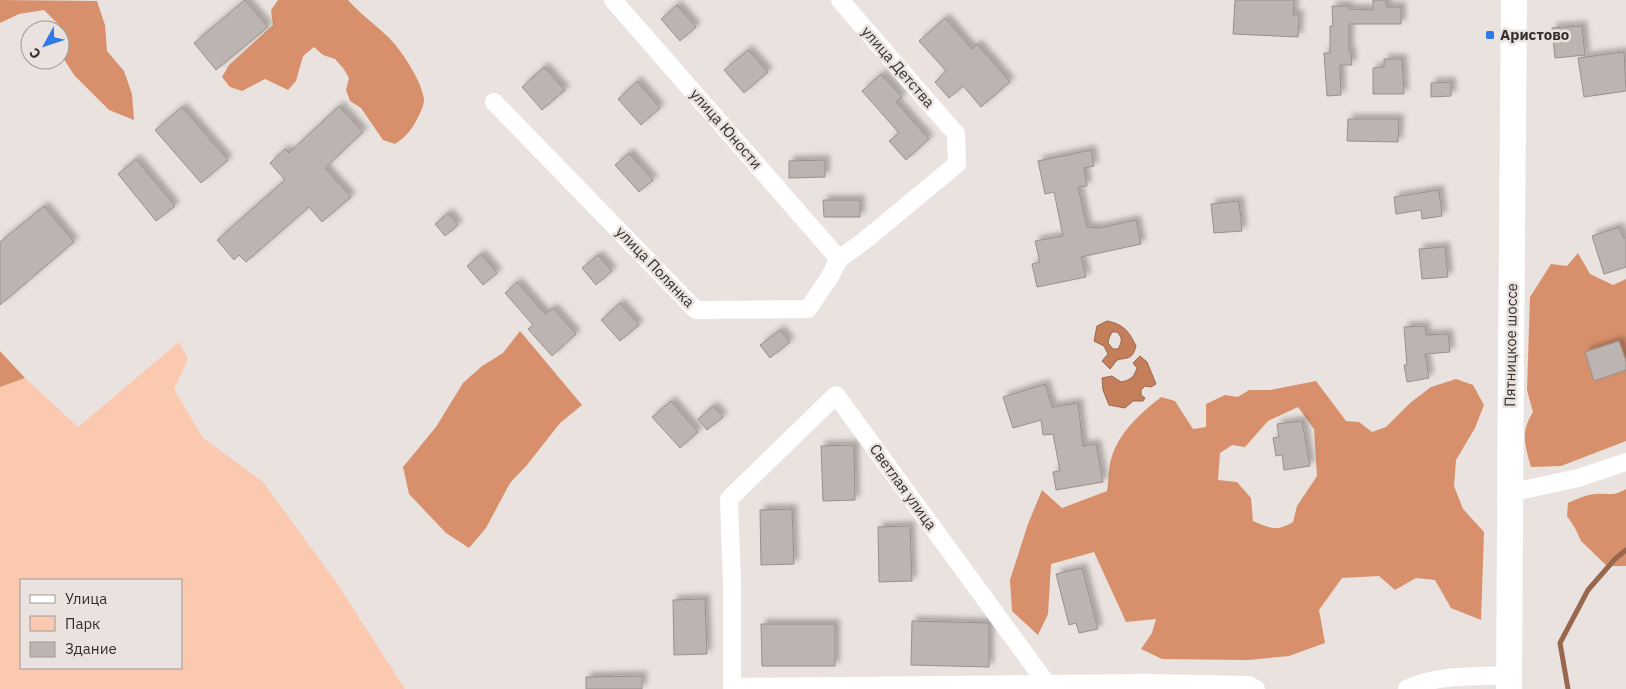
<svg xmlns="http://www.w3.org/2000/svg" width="1626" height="689" font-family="'IBM Plex Sans',sans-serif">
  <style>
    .green { fill: #fbc9b0; fill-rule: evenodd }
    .forest { fill: #d7906b; fill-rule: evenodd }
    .water { fill: #c47f5a; stroke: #98674d; fill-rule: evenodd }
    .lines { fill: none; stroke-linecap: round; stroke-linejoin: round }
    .stream { stroke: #98674d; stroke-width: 5 }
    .building { fill: #bbb4b1; stroke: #97908d; filter: url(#shadow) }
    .street { stroke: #fff; stroke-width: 18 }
    .primary { stroke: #fff; stroke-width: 26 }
    .poi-dot { fill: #307ae7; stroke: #e9e2de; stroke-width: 2 }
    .labels { text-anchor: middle; stroke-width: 5; stroke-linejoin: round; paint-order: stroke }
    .poi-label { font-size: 15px; font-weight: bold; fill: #322f2e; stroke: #e9e2de; text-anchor: start }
    .street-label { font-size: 15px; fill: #322f2e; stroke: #e9e2de }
  </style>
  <defs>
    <filter id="shadow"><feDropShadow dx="4.5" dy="-4.5" stdDeviation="2.5" flood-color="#0004"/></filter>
  </defs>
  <rect width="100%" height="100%" fill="#e9e2de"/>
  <path class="green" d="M179,342l9,17 -14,30 29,49 60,44 73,100 69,107h-405v-302l25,-9 53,49zM21,580h160v88h-160z"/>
  <path class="forest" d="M0,0l97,1 8,24 2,26 17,20 8,23 2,26 -25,-10 -35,-35 -14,-22 2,-25 -18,-18 -25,4 -19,9z
    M278,0h70c12,14 27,24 40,37 13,12 35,46 36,63 0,4 -2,8 -3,11 -7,15 -12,24 -26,33l-12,-4 -22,-32 -11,-7 -4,-11 3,-12 -6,-10 -8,-9 -12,-4 -9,-8 -11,9 -7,25 -8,9 -23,-11 -23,12 -12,-4 -8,-10 7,-12 44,-40 -2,-15z
    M1578,253l12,21 23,11 13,-6v162l-65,25 -30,1c-6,-22 -11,-34 2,-55l-6,-22 3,-93 21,-33 16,2z
    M520,331l62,74 -22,18 -33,42 -17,18 -24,45 -17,20 -23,-15 -37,-39 -6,-27 33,-40 27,-44 19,-17 21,-13z
    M0,351l25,27 -25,9z
    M1456,379l17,6 11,20 -9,23 -19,32 -2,26 9,23 21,23 -3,88 -30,-12 -16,-28 -19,-2 -21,12 -16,-14 -37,2 -23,32 6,33 -36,13 -41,4 -86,-1 -21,-10 11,-16 4,-14 -30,3 -32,-70 -43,12 -3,50 -10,21 -26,-24 -2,-31 18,-56 14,-34 20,18 45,-17c2,-11 1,-24 5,-35 9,-26 28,-42 49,-59l14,4 18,28 13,-2v-23l19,-9 13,2 11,-7h21l46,-9 30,40 13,1 13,10 14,-5 24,-24 21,-16zM1298,407l16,22 3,47 -20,30 -4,16c-16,10 -24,6 -40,-1l-2,-23 -14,-16 -19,-2 2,-27 12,-8 13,2 23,-26z
    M1626,489v77h-19l-26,-25 -6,-13 -8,-12 1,-13c9,-4 17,-8 27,-9 14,-1 17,3 31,-5z"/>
  <path class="water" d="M1107,321c16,3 22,10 29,25 -4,14 -7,11 -19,14l-7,9 -8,-8 6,-7 -4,-8 -10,-5 3,-15zM1112,332h5c6,6 5,10 1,17h-5l-5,-6 1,-5z
    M1140,356l7,6 9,22 -5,3 -6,-1 -4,4v5l4,3 -2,3h-10l-8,7 -16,-3 -6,-15 -1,-12 10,-2 9,6c10,-2 13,-5 16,-14l-4,-5z"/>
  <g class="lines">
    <path class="stream" d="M1568,689l-8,-46 28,-53 27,-31 11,-9"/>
  </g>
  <path class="building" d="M245,0l23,27 -52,43 -22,-27z
    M1235,0h59l-1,15h6l-1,22 -65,-3z
    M1373,0h13l1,7h14v17h-52v28h2l1,13h-12l1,30 -14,1 -3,-43h6v-27h3l-1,-20h16v3l25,1z
    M677,5l19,22 -16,14 -19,-22z
    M945,18l27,31 5,-5 33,38 -29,25 -18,-21 -14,12 -14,-16 11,-11 -27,-30z
    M1582,26l3,29 -30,3 -3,-30z
    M748,50l20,22 -24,21 -20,-23z
    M1624,52l2,39 -42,6 -6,-39z
    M1384,59h18l2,35h-31v-26l11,-1z
    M544,67l21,23 -23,20 -20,-23z
    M881,74l21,23 -6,5 33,37 -23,21 -17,-19 10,-8 -37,-42z
    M637,81l23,27 -19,17 -23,-26z
    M1451,82v14l-20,1v-14z
    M339,106l24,26 -38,36 26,29 -29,25 -13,-15 -63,55 -7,-7 -5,5 -17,-20 68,-60 -15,-17 15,-14 4,4z
    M182,107l46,53 -27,23 -46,-53z
    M1348,119h51l-1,23 -51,-1z
    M1091,150l3,16 -10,2 3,18 -9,1 9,40 11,1 38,-8 5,24 -60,13 5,20 -49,10 -5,-23 8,-2 -5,-21 28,-5 -9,-44 -9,2 -7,-33z
    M629,153l24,27 -14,12 -24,-27z
    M136,159l39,47 -19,15 -38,-47z
    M825,160v17l-36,1v-17z
    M1439,190l3,26 -20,3 -1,-9 -25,4 -2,-17z
    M823,200h37v17h-36z
    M1239,201l3,30 -28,2 -3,-29z
    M44,206l30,36 -74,63v-63z
    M448,213l10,12 -13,11 -10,-12z
    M1619,227l4,11 3,-1v30l-22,7 -12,-38z
    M1445,247l3,30 -26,2 -3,-30z
    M481,254l16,19 -14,12 -16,-19z
    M598,255l14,16 -16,14 -14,-17z
    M517,282l28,32 8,-6 23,26 -24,22 -24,-27 5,-4 -28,-32z
    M620,303l19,22 -19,16 -19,-21z
    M1425,326l1,9 22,-1 2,18 -25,2 4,24 -22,4 -3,-17h3l-3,-38z
    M780,330l10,12 -20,16 -10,-13z
    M1619,341l7,20v9l-32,11 -9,-29z
    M1045,384l7,23 26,-4 5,43 13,-2 7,38 -47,8 -3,-18 7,-1 -7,-37 -10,1 -2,-15 -28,8 -10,-31z
    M671,401l27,31 -18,16 -28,-31z
    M713,406l10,11 -16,13 -9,-11z
    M1302,421l8,45 -26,4 -2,-15 -6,1 -3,-18 6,-1 -2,-13z
    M854,445l1,55 -32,1 -2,-55z
    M792,509l2,55 -33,1 -1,-55z
    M910,526l2,55 -33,1 -1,-55z
    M1082,568l16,61 -19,4 -3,-10 -7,2 -13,-51z
    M705,599l2,55 -33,1 -1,-55z
    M912,621l77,2v44l-78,-2z
    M761,624h74v42h-73z
    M642,676v13h-56v-12z"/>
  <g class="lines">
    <path class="street" d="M613,0l226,259
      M494,102l202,208 112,-1 21,-31 10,-19 25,-18 93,-77 -1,-30 -116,-134
      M1509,493l69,-15 48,-16
      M732,687l315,-3
      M732,689v-105l-3,-85 107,-104 211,289 100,-1 102,2 7,4
      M1407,689c28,-15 70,-12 102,-14"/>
    <path class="primary" d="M1509,689c0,-230 4,-459 5,-689"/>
  </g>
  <rect class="poi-dot" x="1485" y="30" width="10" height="10" rx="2.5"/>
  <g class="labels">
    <g class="poi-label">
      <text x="1500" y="40">Аристово</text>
    </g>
    <g class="street-label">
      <text transform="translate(898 67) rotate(49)" y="5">улица Детства</text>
      <text transform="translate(726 129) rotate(49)" y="5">улица Юности</text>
      <text transform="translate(655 267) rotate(46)" y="5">улица Полянка</text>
      <text transform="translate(1511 345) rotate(-89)" y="5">Пятницкое шоссе</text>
      <text transform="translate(903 487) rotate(54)" y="5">Светлая улица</text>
    </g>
  </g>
  <rect x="20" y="579" width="162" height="90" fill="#e9e2de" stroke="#a09a98"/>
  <rect x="30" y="595" width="25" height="8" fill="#ffffff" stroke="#a09a98"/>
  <text x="65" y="604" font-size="15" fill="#322f2e">Улица</text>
  <rect x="30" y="616" width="25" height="15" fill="#fbc9b0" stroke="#a09a98"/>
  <text x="65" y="629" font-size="15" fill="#322f2e">Парк</text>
  <rect x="30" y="642" width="25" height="15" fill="#bbb4b1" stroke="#a09a98"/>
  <text x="65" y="654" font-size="15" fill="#322f2e">Здание</text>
  <g transform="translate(45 45) rotate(230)"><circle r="24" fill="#e9e2de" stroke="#a09a98"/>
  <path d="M0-4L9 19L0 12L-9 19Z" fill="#307ae7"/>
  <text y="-8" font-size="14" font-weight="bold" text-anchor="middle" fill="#322f2e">С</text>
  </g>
</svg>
